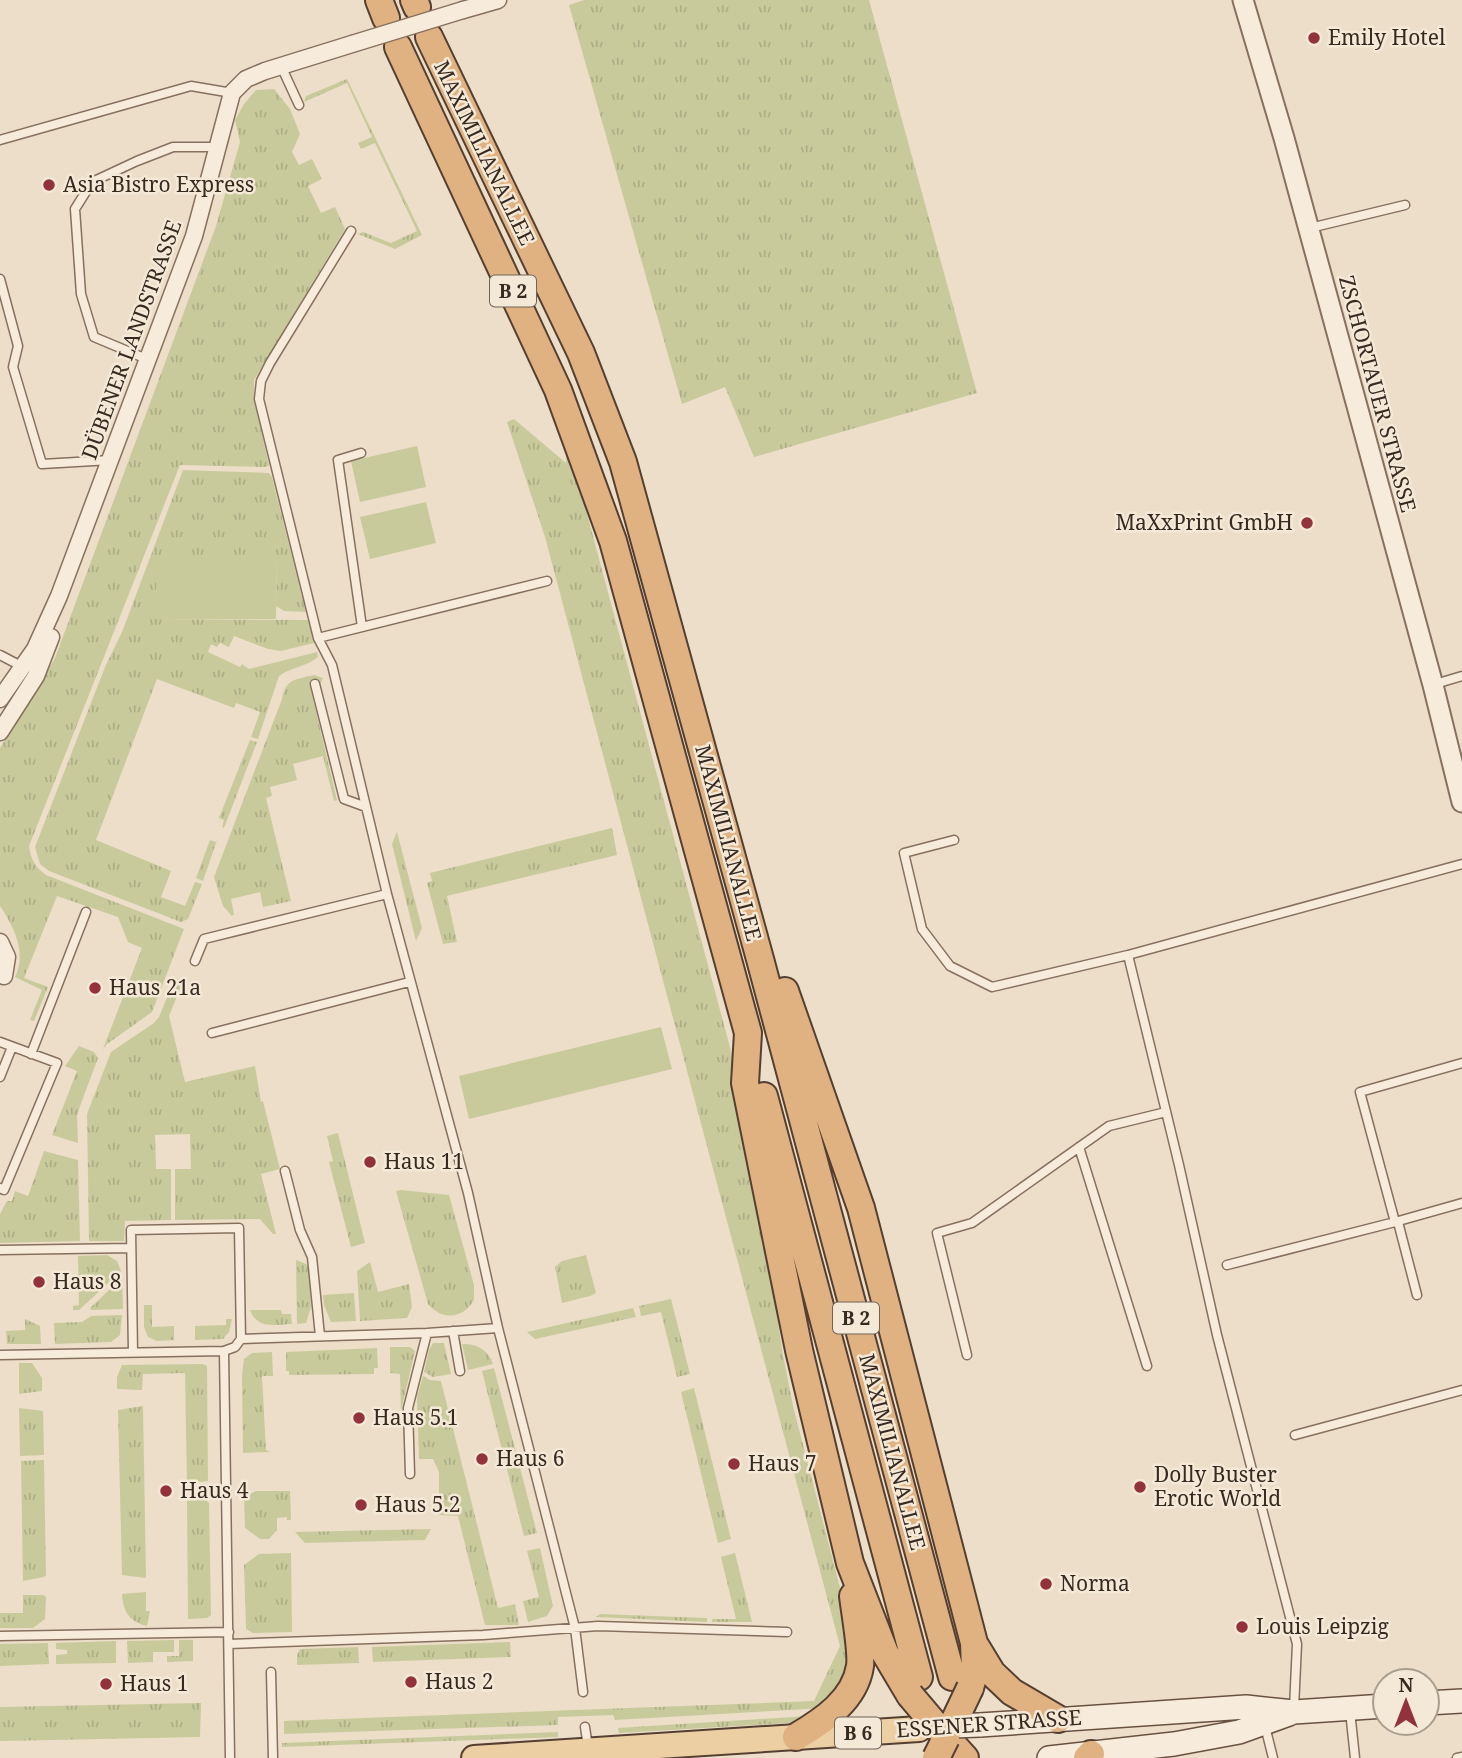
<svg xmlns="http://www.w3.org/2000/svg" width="1462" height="1758" font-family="'Noto Serif',serif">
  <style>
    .grass { fill: url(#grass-tufts) }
    .pitch { fill: #c9ca9c }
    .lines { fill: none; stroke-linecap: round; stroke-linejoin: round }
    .service-casing { stroke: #87705e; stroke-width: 11 }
    .minor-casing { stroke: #87705e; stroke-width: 19 }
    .tertiary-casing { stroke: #87705e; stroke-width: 23 }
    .secondary-casing { stroke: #695141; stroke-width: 26 }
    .primary-casing { stroke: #553f32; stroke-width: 28 }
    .trunk-casing { stroke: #553f32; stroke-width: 30 }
    .service { stroke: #f7ecdb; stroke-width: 8 }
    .minor { stroke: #f7ecdb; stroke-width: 16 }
    .tertiary { stroke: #f7ecdb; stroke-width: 19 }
    .secondary { stroke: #f7ecdb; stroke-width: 23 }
    .primary { stroke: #eccfa3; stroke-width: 24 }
    .trunk { stroke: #e0b281; stroke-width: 26 }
    .minor-bridge-casing { stroke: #87705e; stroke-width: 19; stroke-linecap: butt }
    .secondary-bridge-casing { stroke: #695141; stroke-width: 26; stroke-linecap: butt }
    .trunk-bridge-casing { stroke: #553f32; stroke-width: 30; stroke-linecap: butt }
    .minor-bridge { stroke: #f7ecdb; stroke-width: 16 }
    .secondary-bridge { stroke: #f7ecdb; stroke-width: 23 }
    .trunk-bridge { stroke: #e0b281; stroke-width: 26 }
    .poi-dot { fill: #92323b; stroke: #f4e9d7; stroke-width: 2.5 }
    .labels { text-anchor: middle; stroke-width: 5; stroke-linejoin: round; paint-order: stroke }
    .shield { fill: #f4e9d7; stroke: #706358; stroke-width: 2 }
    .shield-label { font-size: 19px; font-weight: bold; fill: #382a21 }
    .poi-label { font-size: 21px; fill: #382a21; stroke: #f4e9d7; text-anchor: start }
    .street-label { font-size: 21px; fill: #382a21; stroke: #f4e9d7 }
  </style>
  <defs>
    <pattern id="grass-tufts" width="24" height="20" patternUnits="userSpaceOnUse" patternTransform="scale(1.75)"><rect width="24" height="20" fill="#c9ca9c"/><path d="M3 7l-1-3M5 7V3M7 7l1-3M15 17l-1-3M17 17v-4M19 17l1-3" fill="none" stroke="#adae86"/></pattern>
  </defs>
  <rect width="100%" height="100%" fill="#ecdec8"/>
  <path class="grass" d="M584,0h285l108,393 -223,64 -29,-70 -43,17 -113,-399z
    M347,79l75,156 -27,14 -37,-15 5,-2 28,11 26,-12 -42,-88 -14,6 -3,-6 14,-6 -25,-54 -43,19 2,-6z
    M274,89l16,20 10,25 -8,18 7,13 13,-6 10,20 -14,7 13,27 14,-6 10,22 -91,151v20l15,65 -3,2 -86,-2 -151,381c2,14 6,21 17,29l138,54 -32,83 -45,32 -4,5 39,-101 -14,-6 -10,-25 -61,-21 -33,82 24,9 -14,34 -4,-1 12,-30 -27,-13c12,-25 -1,-50 -15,-71v-158l55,-90 161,-432 24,-84 -5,-22 9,-16 12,-14z
    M514,419l52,44v-18l13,39 156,582 27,146 20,138 11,56 60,232v26l-28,44 -210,12 -2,-5 -55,2v8l-274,9v-13l530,-20 26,-55 -295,-1109 -38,-115z
    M183,470l86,3 3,4 34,135 -22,-1 -8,-5 1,-47 -122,60 153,1 6,23 -33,8 -13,-2 -34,-13 -5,11 -9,-4 -3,4 -6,-3 -3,8 32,15 2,-3 7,5 68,-17 1,5c-12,10 -27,10 -39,19l-21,63 -7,-2 9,-25 -24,-9 -2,5 -77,-29 -61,161 75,31 -10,26 24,9 10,-24 7,2 -14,35 -7,3 -132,-51 -9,-7 -5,-17 70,-180 17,-35z
    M314,675l9,3 -2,5 -11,3 27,114 -3,1 -11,-45 -30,8 4,16 -27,7 2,9 -6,2 25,103 -28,6 -3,-15 -29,7 3,15 -2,2 -9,-10 -9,-29 68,-178c4,-21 13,-19 32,-24z
    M250,740l7,2 -33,86 -2,-1 2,-7 -5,-2z
    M612,828l5,27 -170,41 10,46 -14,2 -16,-61 5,-2 -2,-8z
    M397,832l25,96 -6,13 -24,-97z
    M218,837l-15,44 -7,-3 14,-38 6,2z
    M175,978l8,3 -14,35 16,66 70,-16 6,36 2,-1 17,68 -19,5 15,60h-3l-13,-15 -85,1v-51h16l-1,-35 -35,1 1,34h15v51l-46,1 -1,20h-35l-2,-127 24,-62 43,-29 5,-6z
    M79,1046l15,6 4,6 -18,48 -3,10 1,27 -26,-8 25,-64 -12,-5z
    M338,1133l27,110 -14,4 -22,-85 4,-1 -6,-25z
    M44,1151l34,9 2,81 -80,2v-29l7,-13h5l3,-10 13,5z
    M401,1190l48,5 25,90v15c-11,19 -32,21 -46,4l-32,-113z
    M107,1255l10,6 4,10 -42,39h-6v-4l6,-1 -1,-49z
    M586,1255l10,38 -6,3 -28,7 -7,-36 7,-6z
    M296,1260l10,4 3,3 2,40 -5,16 -9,1z
    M370,1262l8,30 31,-8 3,23 -5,11 -47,3 -3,-50z
    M122,1278l1,31 -32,1 -1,-2z
    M354,1293l2,28 -25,1 -7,-17 -1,-10z
    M671,1299l19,75 -13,3 -16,-65 -20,4 -2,-10z
    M144,1305h8v22l22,-1v14l-17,1 -9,-4 -4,-10z
    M633,1308l3,9 -101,22 -8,-7z
    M250,1310h31l1,4h9l1,10c-18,1 -35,5 -42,-14z
    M122,1315l-2,20 -9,7 -56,2 -1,-21 28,-1 9,-6z
    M25,1319l15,7 1,18h-34l-1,-13 19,-1z
    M226,1319h6l-3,13 -6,7 -28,1v-14l31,-1z
    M433,1343h11l7,31 -18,3 -9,-5 5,-22z
    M462,1344c14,-1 27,6 31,20l-25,6z
    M390,1347h20l5,4 -14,60 -1,-37 -10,-1z
    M377,1348l1,20h-4v6l-85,1v-4h-3v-19z
    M272,1352l1,24h-11l4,74 4,2 -27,1 -1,-78 2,-16 8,-6z
    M19,1363h13l10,15v13l-23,3z
    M203,1364l4,2 1,115 -21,2 -2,-110 -42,1 -1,16 -25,-1v-12l5,-12z
    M494,1368l43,165 -13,3 -42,-165z
    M423,1376l7,4 11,1 57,227 17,-4 4,21h-34l-27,-109 -19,-1v-43l-6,-13h-14l-2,-62z
    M694,1388l37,151 -13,4 -37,-151z
    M143,1406l3,172 -24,-3 -4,-165z
    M19,1408l24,3 1,44 -24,1z
    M44,1460l2,115 -2,2 -21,4 -2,-120z
    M256,1491h34l1,29h-4v-3l-10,1v12l-8,9h-9l-15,-11 -1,-31z
    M205,1499l4,4 2,112 -4,3 -19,1 -1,-119z
    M431,1529l-6,11 -120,3 -10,-11z
    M540,1548l13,58 -6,10 -19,6 -5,-21 16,-4 -12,-46z
    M291,1553l1,79 -39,1 -7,-4 -2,-64 15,-11z
    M735,1553l17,69h-40v-3h24l-15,-62z
    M146,1592v19h4l-3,15c-17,-4 -24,-14 -25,-32z
    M23,1595h20l3,2 -1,22 -12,9h-33v-15h23z
    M600,1614l107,4v4l-111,-5z
    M174,1640v12h-21v10l-25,1 -1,-22z
    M179,1640h14v21l-26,1v-6h12z
    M116,1641v22l-60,1v-9l11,-1v-4l-11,-1v-6z
    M510,1642l1,15 -138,5 -1,-15z
    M48,1643l1,21 -49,2v-22z
    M358,1647l1,16 -62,2v-10l3,-6z
    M201,1703l-1,34 -200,4v-34z
    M809,1716l-19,7 -171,10 -1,-5z
    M558,1732v5l-276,10v-4z"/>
  <path class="pitch" d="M417,446l9,41 -66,15 -9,-41z
    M426,502l10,41 -66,16 -10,-42z
    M157,558l120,1 -1,60h-121z
    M661,1027l11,42 -203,50 -10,-43z"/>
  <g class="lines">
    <defs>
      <path id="service" d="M281,66l18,39
        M0,140l191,-54 41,7
        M1310,228l95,-23
        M351,231l-81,132 -9,18 -2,18 59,239 14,27 55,229 81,299 30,135 77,300 8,64
        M0,279l18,67 -5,21 29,97 69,-4
        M149,360l-55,-23 -13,-43 -6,-85 17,-27 45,-21 36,-14h44
        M361,453l-23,7 24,167
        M318,638l229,-57
        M0,655l23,12
        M315,684l29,115 22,8
        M1435,684l27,-8
        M954,840l-50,13 18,76 28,37 42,21 136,-32 334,-91
        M1128,955l51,210 38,170 80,309 -3,64
        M195,961l9,-22 183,-45
        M212,1033l197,-51
        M0,1042l57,21 -53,127 -4,-2
        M31,1054l55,-142
        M1462,1063l-102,29 35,130 67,-19
        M0,1077l12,-30
        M1079,1147l68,219
        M285,1171l15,59 12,27 8,79
        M1398,1222l19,73
        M0,1250l131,-2
        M1227,1265l168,-43
        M453,1331l7,40
        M241,1339l186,-6 71,-5
        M224,1351l6,407
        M0,1355l224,-4 11,-4 6,-8 -2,-111 -108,2 2,122
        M967,1355l-30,-122 35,-10 137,-97 57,-14
        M1295,1435l167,-45
        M410,1474l-2,-66 19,-75
        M0,1636l229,-4
        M229,1644l254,-9 115,-9 189,6
        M271,1672l2,86
        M1350,1711l5,47
        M1265,1726l8,32
        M585,1727l3,20
        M1457,1758l5,-1"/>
      <path id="minor" d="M463,10l35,-10
        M0,699l35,-50 24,-53 135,-360 38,-143 14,-14 19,-8 87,-27
        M0,732l36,-56 15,-39
        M0,942l7,15 -3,19"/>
      <path id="tertiary" d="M1243,0l41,138 149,547 29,117"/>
      <path id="secondary" d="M1427,1703l35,-2
        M980,1725l266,-18 48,5 91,-6
        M1049,1758l125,-14 65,-12 50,-18"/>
      <path id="primary" d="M474,1758l445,-29"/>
      <path id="trunk" d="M379,0l7,18
        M414,0l3,7
        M429,37l152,316 42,109 137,497 192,718
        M398,47l160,343 55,151 135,492 -3,50 54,267 51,213 35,90 25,42
        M785,991l76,217 113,435 1,27 -5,18
        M764,1096l155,581
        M975,1645l17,28 20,19 46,27
        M937,1727l28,31
        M796,1737c27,-16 59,-37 64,-71 2,-15 -5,-53 -7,-70
        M1087,1758l4,-4"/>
    </defs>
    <use href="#service" class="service-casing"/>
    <use href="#minor" class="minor-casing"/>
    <use href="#tertiary" class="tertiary-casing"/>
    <use href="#secondary" class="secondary-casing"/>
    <use href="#primary" class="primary-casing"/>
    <use href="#trunk" class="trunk-casing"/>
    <use href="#service" class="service"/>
    <use href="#minor" class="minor"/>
    <use href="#tertiary" class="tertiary"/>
    <use href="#secondary" class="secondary"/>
    <use href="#primary" class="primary"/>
    <use href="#trunk" class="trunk"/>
    <defs>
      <path id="minor-bridge" d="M352,44l111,-34"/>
      <path id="secondary-bridge" d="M952,1726l28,-1"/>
      <path id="trunk-bridge" d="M910,1695l27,32
        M952,1726l18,-38
        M936,1758l10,-20"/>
    </defs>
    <use href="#minor-bridge" class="minor-bridge-casing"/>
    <use href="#secondary-bridge" class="secondary-bridge-casing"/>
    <use href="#trunk-bridge" class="trunk-bridge-casing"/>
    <use href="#minor-bridge" class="minor-bridge"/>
    <use href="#secondary-bridge" class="secondary-bridge"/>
    <use href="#trunk-bridge" class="trunk-bridge"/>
  </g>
  <g class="poi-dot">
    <circle cx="1314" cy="38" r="7"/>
    <circle cx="49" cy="185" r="7"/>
    <circle cx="1307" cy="523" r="7"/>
    <circle cx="95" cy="988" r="7"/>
    <circle cx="370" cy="1162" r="7"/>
    <circle cx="39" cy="1282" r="7"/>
    <circle cx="359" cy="1418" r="7"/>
    <circle cx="482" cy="1459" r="7"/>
    <circle cx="734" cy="1464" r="7"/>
    <circle cx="1140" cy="1487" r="7"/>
    <circle cx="166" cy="1491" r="7"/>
    <circle cx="361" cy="1505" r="7"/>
    <circle cx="1046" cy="1584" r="7"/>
    <circle cx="1242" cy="1627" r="7"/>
    <circle cx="411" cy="1682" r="7"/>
    <circle cx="106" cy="1684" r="7"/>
  </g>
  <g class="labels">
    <g class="shield">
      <rect x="490" y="275.5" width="46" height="31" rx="5"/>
      <rect x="833" y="1302.5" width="46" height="31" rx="5"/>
      <rect x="835" y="1717.5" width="46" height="31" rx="5"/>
    </g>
    <g class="shield-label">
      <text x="513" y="298">B 2</text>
      <text x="856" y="1325">B 2</text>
      <text x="858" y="1740">B 6</text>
    </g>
    <g class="poi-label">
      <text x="1328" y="45">Emily Hotel</text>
      <text x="63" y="192">Asia Bistro Express</text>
      <text x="1293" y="530" text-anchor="end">MaXxPrint GmbH</text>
      <text x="109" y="995">Haus 21a</text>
      <text x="384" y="1169">Haus 11</text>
      <text x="53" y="1289">Haus 8</text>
      <text x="373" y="1425">Haus 5.1</text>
      <text x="496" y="1466">Haus 6</text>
      <text x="748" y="1471">Haus 7</text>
      <text x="1154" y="1482">Dolly Buster<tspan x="1154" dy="24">Erotic World</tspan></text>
      <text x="180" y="1498">Haus 4</text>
      <text x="375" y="1512">Haus 5.2</text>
      <text x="1060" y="1591">Norma</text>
      <text x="1256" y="1634">Louis Leipzig</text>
      <text x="425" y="1689">Haus 2</text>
      <text x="120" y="1691">Haus 1</text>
    </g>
    <g class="street-label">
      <text transform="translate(484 153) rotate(64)" y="7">MAXIMILIANALLEE</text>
      <text transform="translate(132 340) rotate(-70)" y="7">DÜBENER LANDSTRASSE</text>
      <text transform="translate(1377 394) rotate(75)" y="7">ZSCHORTAUER STRASSE</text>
      <text transform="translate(728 843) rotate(75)" y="7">MAXIMILIANALLEE</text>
      <text transform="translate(892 1452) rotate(75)" y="7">MAXIMILIANALLEE</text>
      <text transform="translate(989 1724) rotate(-4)" y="7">ESSENER STRASSE</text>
    </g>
  </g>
  <g transform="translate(1406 1702)"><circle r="33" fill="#f4e9d7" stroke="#a99d8e" stroke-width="2"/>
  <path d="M0-5L12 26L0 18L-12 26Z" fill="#92323b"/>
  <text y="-10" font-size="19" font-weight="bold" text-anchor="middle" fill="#382a21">N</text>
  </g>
</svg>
